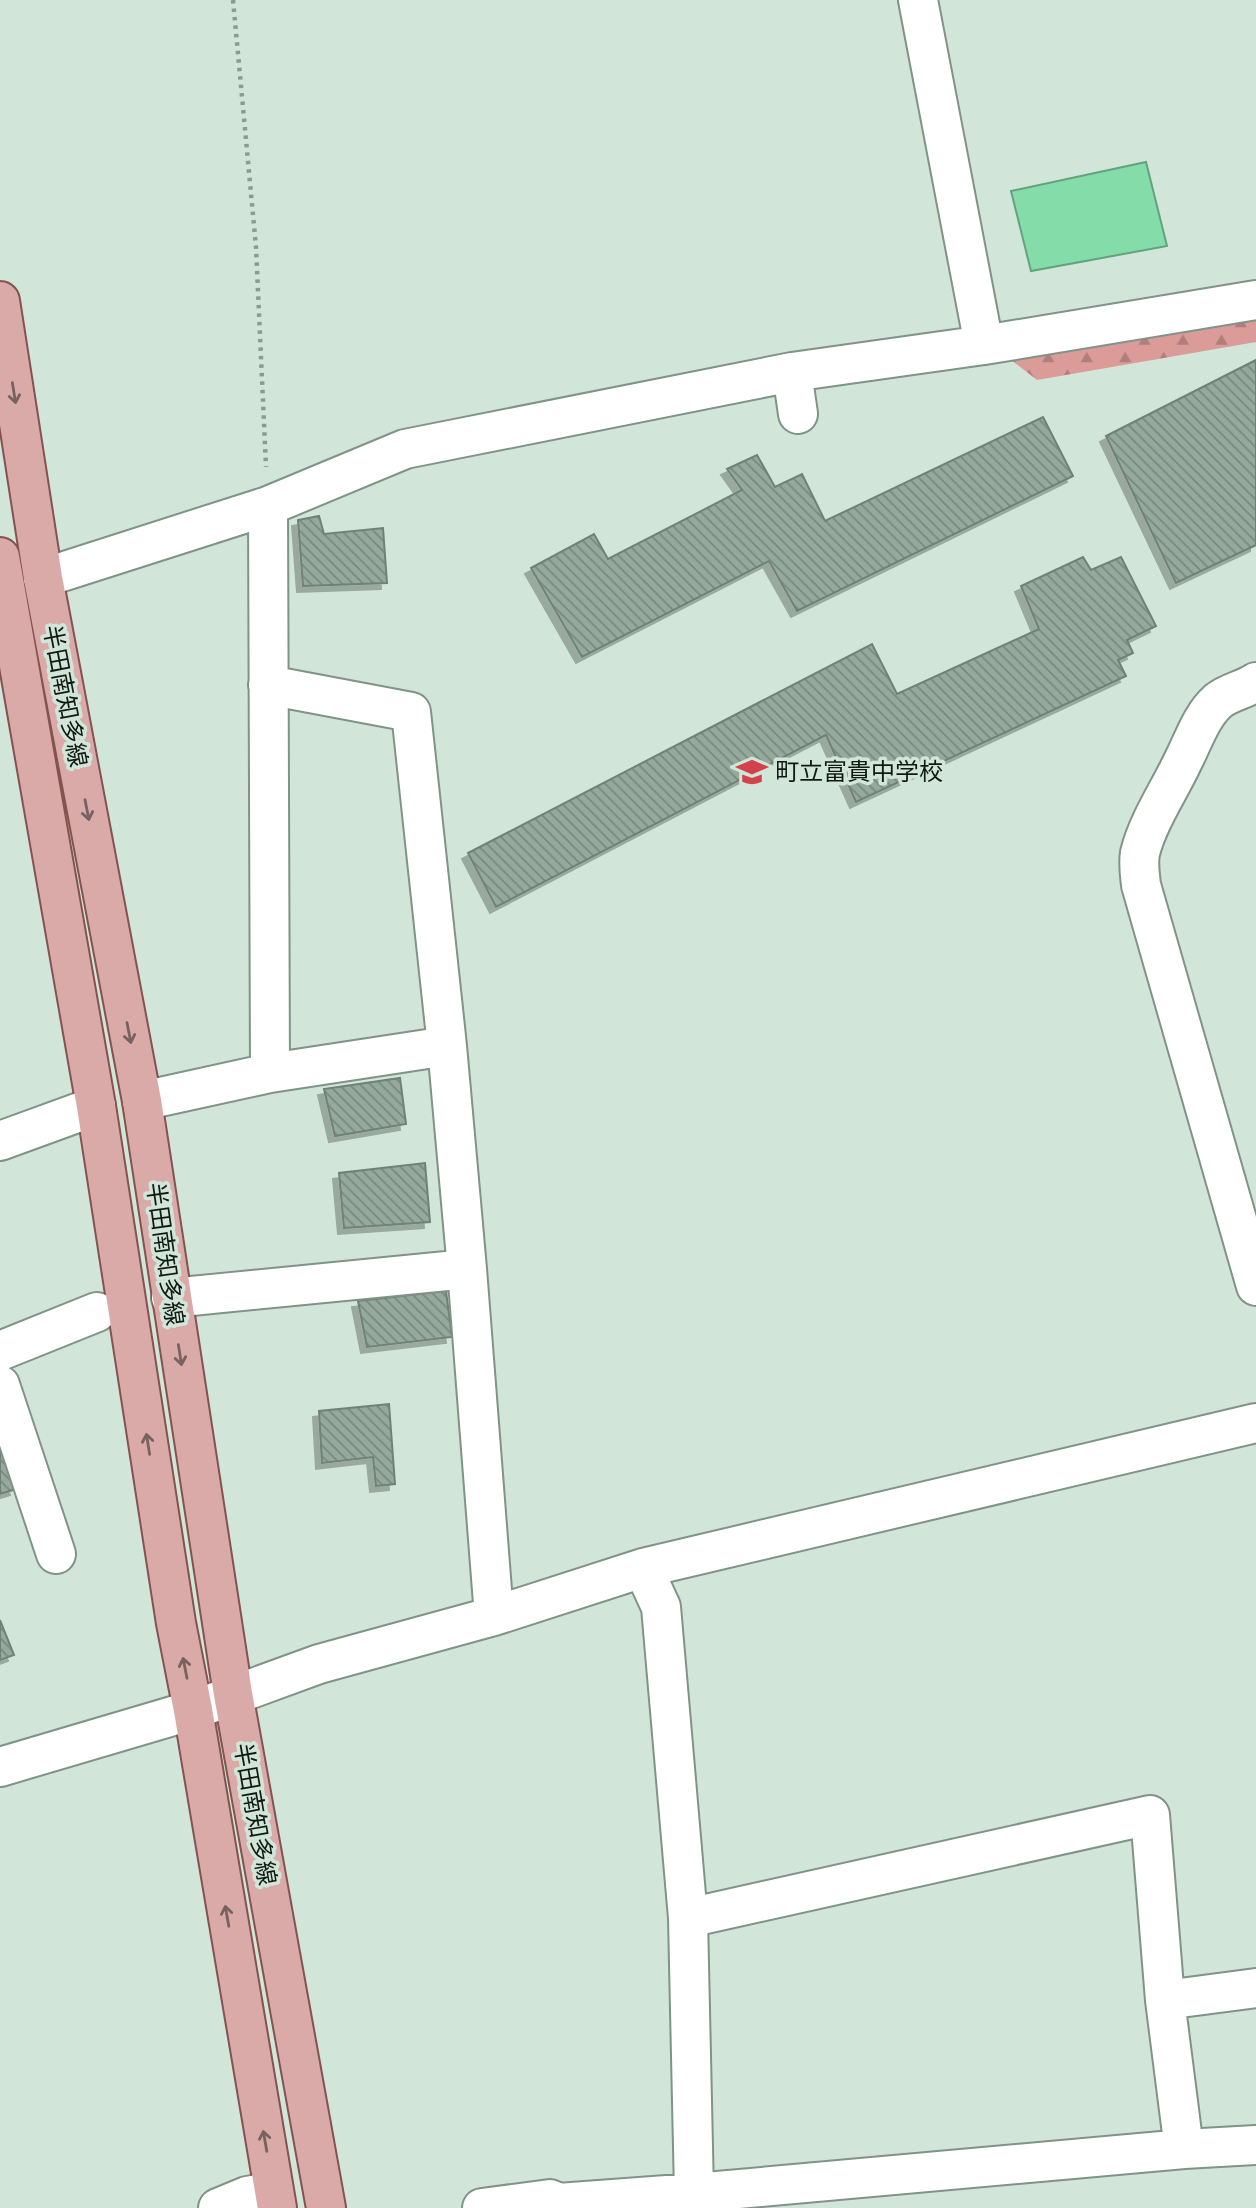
<svg xmlns="http://www.w3.org/2000/svg" width="1256" height="2208" font-family="'PT Sans Narrow','Noto Sans JP',sans-serif">
  <style>
    .forest { fill: url(#forest-firs) }
    .water { fill: #84dda9; stroke: #62a27c; stroke-width: 2 }
    .building { fill: url(#building-back-hatch); stroke: #6f8276; stroke-width: 2; filter: url(#shadow) }
    .lines { fill: none; stroke-linecap: round; stroke-linejoin: round }
    .minor-casing { stroke: #809387; stroke-width: 42 }
    .major-casing { stroke: #835350; stroke-width: 42 }
    .path { stroke: #8a9b90; stroke-width: 4.5; stroke-dasharray: 3.5 5; stroke-linecap: butt }
    .minor { stroke: #fff; stroke-width: 38 }
    .major { stroke: #daaaa9; stroke-width: 38 }
    .oneway { stroke: #76625e }
    .labels { text-anchor: middle; stroke-width: 7; stroke-linejoin: round; paint-order: stroke }
    .street-label { font-size: 24px; fill: #111914; stroke: #d1e6d8 }
    .poi-label { font-size: 24px; fill: #111914; stroke: #d1e6d8; text-anchor: start }
  </style>
  <defs>
    <pattern id="forest-firs" width="22" height="20" patternUnits="userSpaceOnUse" patternTransform="scale(1.75)"><rect width="22" height="20" fill="#db9b98"/><path d="M5 1l3.5 6h-7zM16 11l3.5 6h-7z" fill="#b07e7b"/></pattern>
    <pattern id="building-back-hatch" width="6" height="6" patternUnits="userSpaceOnUse" patternTransform="scale(1.75)"><rect width="6" height="6" fill="#95a99c"/><path d="M-1 5l2 2M0 0l6 6M5-1l2 2" fill="none" stroke="#78897e"/></pattern>
    <filter id="shadow"><feDropShadow dx="-6" dy="6" stdDeviation="0" flood-color="#0004"/></filter>
  </defs>
  <rect width="100%" height="100%" fill="#d1e6d8"/>
  <path class="forest" d="M1256,311v31l-219,38 -31,-24z"/>
  <path class="water" d="M1146,162l21,84 -136,25 -20,-80z"/>
  <path class="building" d="M1256,360v185l-80,38 -70,-147z
    M1043,417l30,59 -276,135 -28,-50 -187,96 -51,-89 63,-34 14,25 134,-69 -15,-21 30,-14 18,32 27,-13 23,47z
    M319,516l5,18 59,-6 4,55 -84,3 -5,-66z
    M1083,557l8,13 30,-13 35,69 -29,14 6,13 -15,7 8,16 -270,126 -30,-67 -330,172 -28,-54 404,-209 25,50 142,-65 -18,-43z
    M400,1078l6,46 -71,12 -11,-47z
    M425,1163l5,59 -86,6 -5,-55z
    M446,1291l6,46 -85,10 -9,-46z
    M389,1404l6,80 -19,2 -3,-29 -51,6 -3,-52z
    M0,1446l16,43 -16,5z
    M0,1620l14,35 -14,5z"/>
  <g class="lines">
    <defs>
      <path id="minor" d="M918,0l66,345
        M792,372l6,42
        M43,578l225,-72 137,-57 387,-77 192,-27 272,-45
        M1256,682c-12,8 -27,10 -38,19 -17,15 -25,41 -35,60 -14,30 -35,60 -43,92 -2,11 0,22 1,32l115,401
        M268,685l143,27 36,334 20,223 27,347
        M270,1073l177,-27
        M142,1101l128,-28 -2,-567
        M0,1141l96,-35
        M171,1298l296,-29
        M0,1351l97,-39
        M0,1385l56,169
        M643,1568l18,39 27,311 6,275
        M0,1767l193,-57 126,-46 175,-48 149,-48 613,-145
        M688,1918l462,-103 15,185 19,149
        M1165,2000l91,-12
        M218,2208l29,-12 26,-5
        M482,2208l68,-9 8,4 136,-10 490,-44 72,-4"/>
      <path id="major" d="M0,301l43,277 99,523 91,593 93,514
        M0,557l96,549 80,517 17,87 84,498"/>
    </defs>
    <use href="#minor" class="minor-casing"/>
    <use href="#major" class="major-casing"/>
    <path class="path" d="M233,0l23,247 10,220"/>
    <use href="#minor" class="minor"/>
    <use href="#major" class="major"/>
  </g>
  <defs><path id="oneway-shaft" d="M-6 0H5M1.5-3L5.5 0L1.5 3" fill="none" stroke-width="1.6" stroke-linecap="round" stroke-linejoin="round" transform="scale(1.75)"/></defs>
  <g class="oneway">
    <use href="#oneway-shaft" transform="translate(14 393) rotate(81)"/>
    <use href="#oneway-shaft" transform="translate(87 810) rotate(79)"/>
    <use href="#oneway-shaft" transform="translate(129 1033) rotate(79)"/>
    <use href="#oneway-shaft" transform="translate(180 1355) rotate(81)"/>
    <use href="#oneway-shaft" transform="translate(148 1444) rotate(-99)"/>
    <use href="#oneway-shaft" transform="translate(185 1668) rotate(-101)"/>
    <use href="#oneway-shaft" transform="translate(227 1916) rotate(-100)"/>
    <use href="#oneway-shaft" transform="translate(265 2141) rotate(-100)"/>
  </g>
  <defs>
    <symbol id="school-bare" viewBox="-9 -9 18 18"><path d="M0-5L7-2L0 1L-7-2ZM-4 1L0 2.5L4 1V4Q0 6-4 4Z" fill="#d24249" stroke="#d1e6d8" stroke-width="2.5" paint-order="stroke"/></symbol>
  </defs>
  <g fill-rule="evenodd">
    <use href="#school-bare" x="730" y="750" width="44" height="44"/>
  </g>
  <g class="labels">
    <g class="street-label">
      <text transform="translate(65 696) rotate(79)" y="8">半田南知多線</text>
      <text transform="translate(165 1254) rotate(82)" y="8">半田南知多線</text>
      <text transform="translate(255 1814) rotate(80)" y="8">半田南知多線</text>
    </g>
    <g class="poi-label">
      <text x="775" y="780">町立富貴中学校</text>
    </g>
  </g>
</svg>
